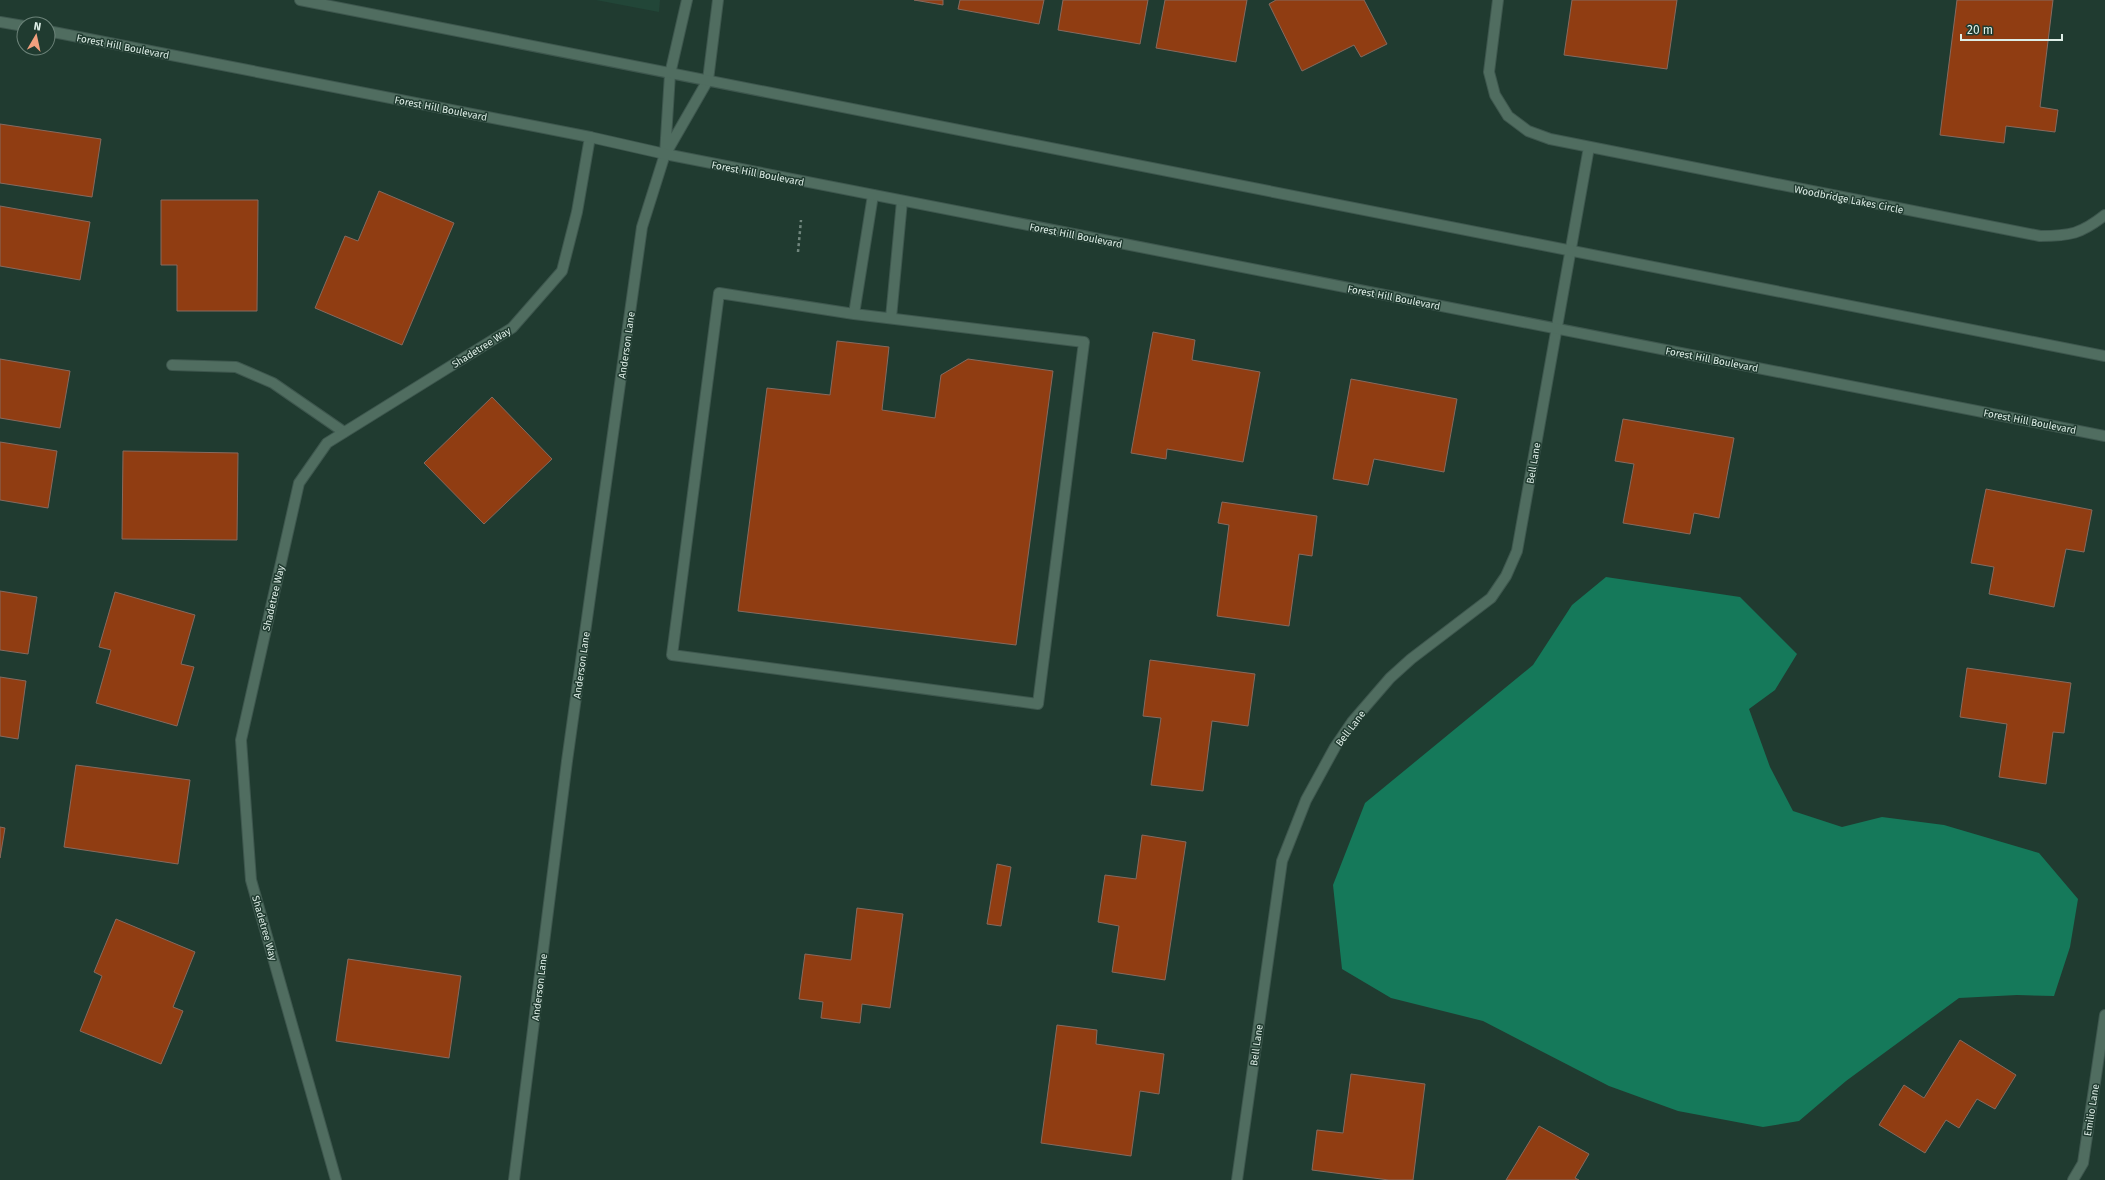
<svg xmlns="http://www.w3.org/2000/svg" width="2105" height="1180" font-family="'Fira Sans',sans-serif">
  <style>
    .built { fill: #224638 }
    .water { fill: #15795a }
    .building { fill: #903d12; stroke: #866a5f }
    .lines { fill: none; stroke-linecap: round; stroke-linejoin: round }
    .lane-casing { stroke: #3e574e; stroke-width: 12 }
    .street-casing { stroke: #3e574e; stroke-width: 12 }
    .secondary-casing { stroke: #3e574e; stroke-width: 12 }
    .path { stroke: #70867d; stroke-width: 2.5; stroke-dasharray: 3 3; stroke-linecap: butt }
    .lane { stroke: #506d60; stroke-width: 10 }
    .street { stroke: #506d60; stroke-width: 10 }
    .secondary { stroke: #506d60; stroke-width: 10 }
    .labels { text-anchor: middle; stroke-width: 3; stroke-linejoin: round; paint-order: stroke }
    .street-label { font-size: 10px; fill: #deeee7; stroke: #203b30 }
  </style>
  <rect width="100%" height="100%" fill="#203b30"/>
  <path class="built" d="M596,0h64l-1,12z"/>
  <path class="water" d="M1606,577l134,20 57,57 -22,36 -26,19 21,58 23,44 49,16 40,-10 62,8 95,28 39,46 -8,48 -16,49 -37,-1 -58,3 -113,83 -47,40 -36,6 -85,-16 -69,-25 -126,-65 -92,-23 -49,-29 -9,-84 32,-82 168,-138 39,-60z"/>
  <path class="building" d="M914,0h29v5z
    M960,0h84l-5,24 -81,-15z
    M1063,0h85l-8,44 -82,-14z
    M1165,0h82l-11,62 -80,-14z
    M1276,0h88l23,44 -26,13 -7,-12 -52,26 -33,-67z
    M1572,0h105l-10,69 -103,-14z
    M1957,0h96l-13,107 18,3 -3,22 -49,-6 -2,17 -64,-8z
    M0,124l101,15 -9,58 -92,-14z
    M379,191l75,32 -52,122 -87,-37 30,-72 13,5z
    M161,200h97l-1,111h-80v-46h-16z
    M0,206l90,16 -10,58 -80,-14z
    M1153,332l42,8 -3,20 68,12 -17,90 -76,-13 -1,10 -35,-6z
    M837,341l52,6 -7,63 53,8 6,-43 27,-16 85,12 -37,274 -278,-34 29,-223 63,7z
    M0,359l70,12 -10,57 -60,-10z
    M1351,379l106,20 -13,73 -70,-13 -6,26 -35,-6z
    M492,397l60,62 -68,65 -60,-61z
    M1623,419l111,19 -15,80 -25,-5 -4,21 -67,-11 11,-59 -19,-3z
    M0,442l57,9 -9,57 -48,-8z
    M123,451l115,2 -1,87 -115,-1z
    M1986,489l106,21 -8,42 -18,-3 -12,58 -65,-13 5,-27 -23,-4z
    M1222,502l95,14 -5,40 -13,-2 -10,72 -72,-10 12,-91 -11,-2z
    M0,591l37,6 -9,57 -28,-4z
    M115,592l80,23 -14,49 13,3 -17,59 -81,-23 15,-53 -12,-3z
    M1150,660l105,14 -7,52 -36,-5 -9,70 -52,-6 10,-67 -18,-2z
    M1967,668l104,15 -7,50 -11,-1 -7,52 -47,-7 8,-53 -47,-7z
    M0,677l26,4 -8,58 -18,-3z
    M76,765l114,15 -12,84 -114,-17z
    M0,827l5,1 -5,30z
    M1142,835l44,7 -21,138 -53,-8 7,-46 -21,-4 7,-47 31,4z
    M997,864l14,3 -10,59 -14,-2z
    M857,908l46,6 -13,94 -28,-4 -2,19 -39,-5 2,-16 -24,-3 6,-45 46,6z
    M116,919l79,33 -22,55 10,4 -22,53 -81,-33 22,-55 -8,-4z
    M348,959l113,17 -12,82 -113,-17z
    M1057,1025l40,5 -1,14 68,10 -5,40 -19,-3 -9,65 -90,-13z
    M1960,1040l56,35 -21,34 -18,-10 -18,29 -13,-8 -21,33 -46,-28 25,-40 20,13z
    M1351,1074l74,10 -12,96h-24l-77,-10 5,-40 26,3z
    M1539,1126l50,28 -14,24 4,2h-73z"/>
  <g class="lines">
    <defs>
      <path id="lane" d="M719,293l135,21 230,28 -46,362 -366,-49z
        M854,314l19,-119
        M891,318l11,-117
        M172,365l64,2 37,16 71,49"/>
      <path id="street" d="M1498,0l-9,72 6,23 13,21 20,15 22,8 490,97c30,0 41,-2 65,-21
        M666,153l42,-73 10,-80
        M336,1180l-85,-300 -10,-140 58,-257 28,-40 185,-115 50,-57 15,-59 13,-75
        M514,1180l53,-419 75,-534 23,-73 5,-80 17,-74
        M1237,1180l45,-319 24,-61 29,-53 17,-25 38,-44 21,-19 80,-61 15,-22 11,-25 72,-404
        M2073,1180l10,-17 22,-148"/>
      <path id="secondary" d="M300,0l1805,356
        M0,22l24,4
        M48,31l542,106 75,17 1440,282"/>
    </defs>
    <use href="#lane" class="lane-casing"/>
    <use href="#street" class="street-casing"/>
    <use href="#secondary" class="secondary-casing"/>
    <path class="path" d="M798,252l3,-32"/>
    <use href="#lane" class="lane"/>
    <use href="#street" class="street"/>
    <use href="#secondary" class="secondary"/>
  </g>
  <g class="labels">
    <g class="street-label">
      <text transform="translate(123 46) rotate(11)" y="4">Forest Hill Boulevard</text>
      <text transform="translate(441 108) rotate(11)" y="4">Forest Hill Boulevard</text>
      <text transform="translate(758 173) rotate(11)" y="4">Forest Hill Boulevard</text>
      <text transform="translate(1849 199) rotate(11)" y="4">Woodbridge Lakes Circle</text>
      <text transform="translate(1076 235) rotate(11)" y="4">Forest Hill Boulevard</text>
      <text transform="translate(1394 297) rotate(11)" y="4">Forest Hill Boulevard</text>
      <text transform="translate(626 345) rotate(-82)" y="4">Anderson Lane</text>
      <text transform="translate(481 347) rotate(-32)" y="4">Shadetree Way</text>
      <text transform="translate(1712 359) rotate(11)" y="4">Forest Hill Boulevard</text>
      <text transform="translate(2030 421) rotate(11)" y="4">Forest Hill Boulevard</text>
      <text transform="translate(1533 463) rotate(-80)" y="4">Bell Lane</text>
      <text transform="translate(273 598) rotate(-77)" y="4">Shadetree Way</text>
      <text transform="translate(581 665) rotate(-82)" y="4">Anderson Lane</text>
      <text transform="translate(1350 728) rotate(-53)" y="4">Bell Lane</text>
      <text transform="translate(265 928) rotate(74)" y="4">Shadetree Way</text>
      <text transform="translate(539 987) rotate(-83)" y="4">Anderson Lane</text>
      <text transform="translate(1256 1045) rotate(-82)" y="4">Bell Lane</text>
      <text transform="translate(2091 1110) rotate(-81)" y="4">Emilio Lane</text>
    </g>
  </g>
  <g transform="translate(36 36) rotate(9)"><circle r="19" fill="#203b30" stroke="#6c8379"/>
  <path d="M0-3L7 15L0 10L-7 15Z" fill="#f2a07e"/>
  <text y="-6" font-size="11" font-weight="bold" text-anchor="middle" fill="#deeee7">N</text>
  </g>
  <path d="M1961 34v6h101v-6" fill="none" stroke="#deeee7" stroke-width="2"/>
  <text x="1967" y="34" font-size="12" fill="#deeee7" stroke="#203b30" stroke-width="3" paint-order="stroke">20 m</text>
</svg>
